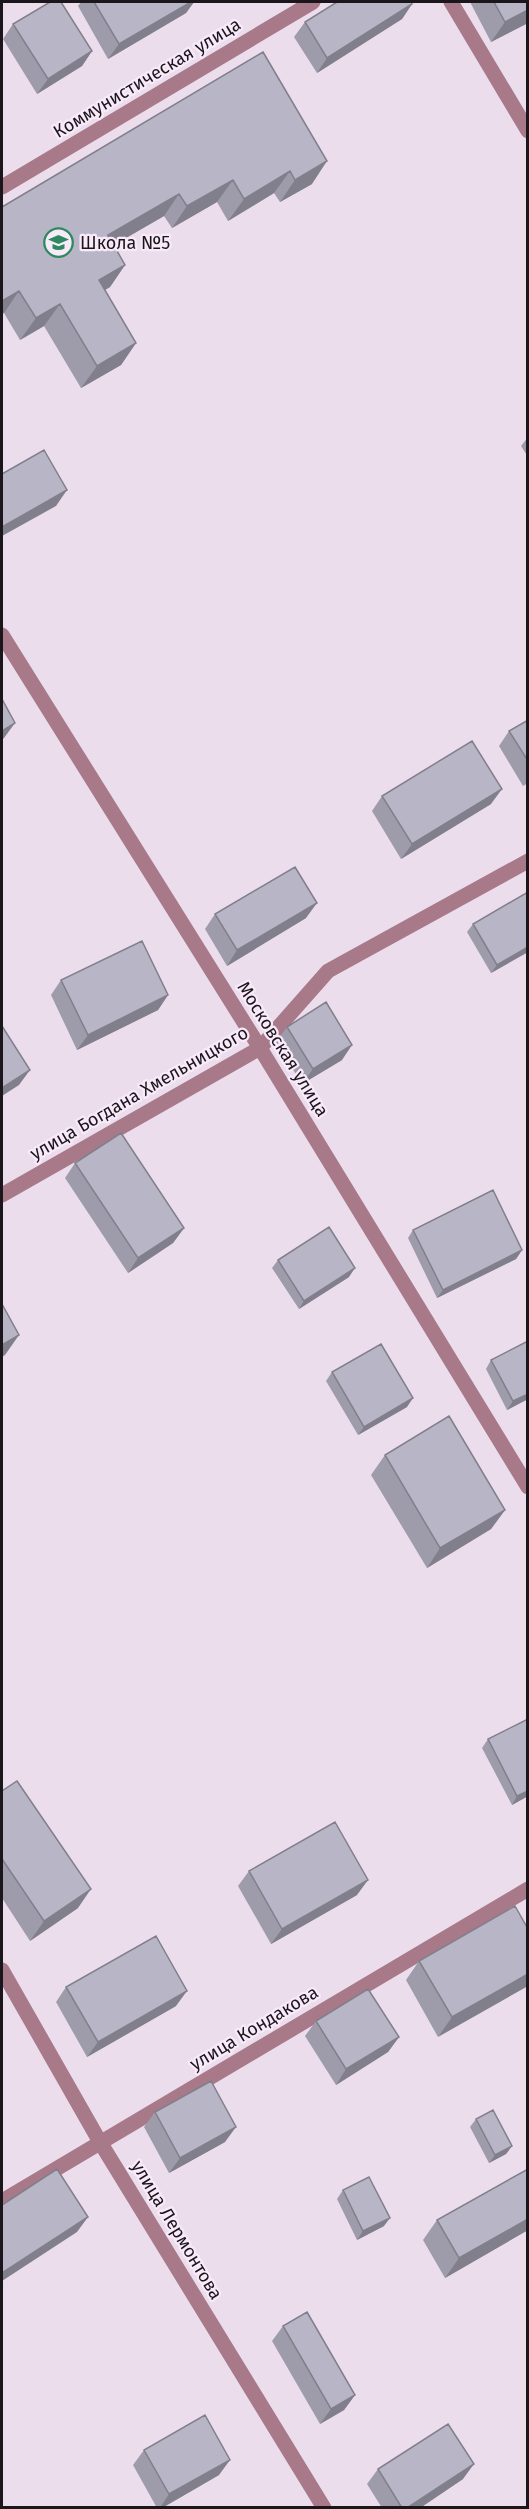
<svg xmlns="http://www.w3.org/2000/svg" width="529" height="2509" font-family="'Fira Sans',sans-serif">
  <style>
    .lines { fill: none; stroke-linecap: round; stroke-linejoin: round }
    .minor { stroke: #a87989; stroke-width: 15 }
    .wall { fill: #9e9cab }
    .shaded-wall { fill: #817f8b }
    .building { fill: #b8b5c7; stroke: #817f8b; stroke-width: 1.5 }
    .labels { text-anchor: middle; stroke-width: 4.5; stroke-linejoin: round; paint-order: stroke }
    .street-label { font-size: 18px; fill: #1b161c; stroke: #f9eafa }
    .poi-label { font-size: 18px; fill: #1b161c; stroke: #f9eafa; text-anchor: start }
  </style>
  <rect width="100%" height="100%" fill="#ecddec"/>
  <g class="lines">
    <path class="minor" d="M451,2l77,129
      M2,187l311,-185
      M2,635l258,413 268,439
      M2,1195l258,-147 68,-77 200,-110
      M2,1970l98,172 224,366
      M2,2201l526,-312"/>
  </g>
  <path class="wall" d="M81,2h113l-8,11 -78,46 -30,-53z
    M470,2h58v21l-37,19z
    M412,4l-10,15 -85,54 -23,-36 11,-15z
    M13,24l79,27 -10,15 -45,28 -34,-55z
    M263,52l49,132 -32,18 -6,-9 -46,28 -11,-19 -45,26 -8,-12 -50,29 11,20 -15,22 -5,3 31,53 -15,22 -40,23 -37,-62 -24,14 -16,-27 -2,-106z
    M528,437v20l-7,-11z
    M528,720v63l-5,3 -24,-40 10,-15z
    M382,796l109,8 -90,55 -29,-48z
    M528,892v60l-37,21 -24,-41 6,-8z
    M215,914l91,4 -79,48 -22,-37z
    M61,980l107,15 -10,15 -81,40 -26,-55z
    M287,1027l55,33 -40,24 -26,-42z
    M75,1163l109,65 -11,15 -45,30 -63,-95z
    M413,1230l109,20 -6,9 -79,39 -29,-60z
    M278,1260l71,17 -50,32 -27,-41z
    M528,1341v58l-21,11 -21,-41 5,-9z
    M332,1372l75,35 -49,28 -32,-54z
    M385,1455l120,55 -14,19 -64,39 -56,-93z
    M488,1739l40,57 -16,9 -30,-57z
    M2,1791l76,117 -48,33 -28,-43z
    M249,1871l108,24 -86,49 -33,-58z
    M528,1929l-90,108 -32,-57 13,-19z
    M66,1987l110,19 -89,51 -31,-55z
    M316,2021l83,16 -11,15 -52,33 -31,-49z
    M155,2112l70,30 -56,31 -25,-46z
    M476,2119l36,27 -6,8 -17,9 -19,-36z
    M528,2169v61l-83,48 -22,-38 14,-20z
    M343,2190l41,36 -27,14 -20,-41z
    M283,2326l72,69 -11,15 -24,14 -48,-83z
    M144,2450l75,25 -57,33h-5l-24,-43z
    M378,2469l85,10 -43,29h-38l-15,-24z"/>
  <path class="shaded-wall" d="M191,2h3l-8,11 -78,46 11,-15z
    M412,4l-10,15 -85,54 10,-15z
    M528,10v13l-37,19 14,-20z
    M92,51l-10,15 -45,28 11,-15z
    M327,161l-15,23 -32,18 15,-22z
    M290,171l-16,22 -46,28 16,-22z
    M233,180l-16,22 -45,26 15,-22z
    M179,194l-15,22 -71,41 15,-22z
    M125,265l-15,22 -26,15 15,-22z
    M19,291l-15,22 -2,1v-13z
    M60,304l-16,22 -24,14 16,-22z
    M136,343l-15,22 -40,23 16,-22z
    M67,490l-11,16 -54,30v-9z
    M15,723l-11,15 -2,2v-9z
    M502,789l-11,15 -90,55 11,-15z
    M317,903l-11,15 -79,48 10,-16z
    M528,947v5l-37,21 6,-8z
    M168,995l-10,15 -81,40 11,-15z
    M352,1045l-10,15 -40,24 11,-15z
    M30,1070l-11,15 -17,11v-8z
    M184,1228l-11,15 -45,30 10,-15z
    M522,1250l-6,9 -79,39 6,-8z
    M355,1268l-6,9 -50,32 5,-8z
    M19,1335l-14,20 -3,2v-12z
    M528,1394v5l-21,11 6,-9z
    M413,1398l-6,9 -49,28 6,-8z
    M505,1510l-14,19 -64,39 13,-20z
    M528,1791v5l-16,9 5,-9z
    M368,1880l-11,15 -86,49 11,-15z
    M91,1889l-13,19 -48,33 14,-20z
    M528,1974v12l-90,51 14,-20z
    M187,1991l-11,15 -89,51 11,-15z
    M399,2037l-11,15 -52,33 10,-16z
    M236,2127l-11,15 -56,31 11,-15z
    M512,2146l-6,8 -17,9 6,-8z
    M88,2217l-11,15 -75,49v-8z
    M390,2218l-6,8 -27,14 6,-9z
    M528,2219v11l-83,48 14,-20z
    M355,2395l-11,15 -24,14 11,-15z
    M230,2460l-11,15 -57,33h-2l9,-14z
    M474,2464l-11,15 -43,29h-13z"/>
  <path class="building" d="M50,2h11l31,49 -44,28 -35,-55z
    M94,2h97l-72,42z
    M337,2h74l1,2 -85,54 -22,-36z
    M494,2h34v8l-23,12z
    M263,52l64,109 -32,19 -5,-9 -46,28 -11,-19 -46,26 -8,-12 -71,41 17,30 -26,15 37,63 -39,23 -37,-62 -24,14 -17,-27 -17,10v-94z
    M44,450l23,40 -65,37v-53z
    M2,699l13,24 -13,8z
    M528,720v41l-19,-30z
    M472,741l30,48 -90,55 -30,-48z
    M295,867l22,36 -80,47 -22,-36z
    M528,892v55l-31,18 -24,-41z
    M142,941l26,54 -80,40 -27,-55z
    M326,1002l26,43 -39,24 -26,-42z
    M2,1026l28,44 -28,18z
    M121,1133l63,95 -46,30 -63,-95z
    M493,1190l29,60 -79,40 -30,-60z
    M329,1227l26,41 -51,33 -26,-41z
    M2,1304l17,31 -17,10z
    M528,1341v53l-15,7 -22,-41z
    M381,1344l32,54 -49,29 -32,-55z
    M449,1416l56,94 -65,38 -55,-93z
    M528,1719v72l-11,5 -29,-57z
    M17,1781l74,108 -47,32 -42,-62v-68z
    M335,1822l33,58 -86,49 -33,-58z
    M515,1906l13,23v45l-76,43 -33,-56z
    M156,1936l31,55 -89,51 -32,-55z
    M368,1989l31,48 -53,32 -30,-48z
    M211,2081l25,46 -56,31 -25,-46z
    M493,2110l19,36 -17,9 -19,-36z
    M57,2169l31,48 -86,56v-68z
    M528,2169v50l-69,39 -22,-38z
    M369,2177l21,41 -27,13 -20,-41z
    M307,2312l48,83 -24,14 -48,-83z
    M205,2415l25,45 -61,34 -25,-44z
    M448,2424l26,40 -67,44h-5l-24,-39z"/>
  <defs>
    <symbol id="school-ring" viewBox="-11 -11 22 22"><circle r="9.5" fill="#f9eafa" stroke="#2d8960" stroke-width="1.5"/><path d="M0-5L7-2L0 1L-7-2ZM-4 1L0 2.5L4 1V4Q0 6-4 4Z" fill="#2d8960"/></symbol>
  </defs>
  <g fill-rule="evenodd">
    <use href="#school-ring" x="42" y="226" width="33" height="33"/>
  </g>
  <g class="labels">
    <g class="street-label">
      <text transform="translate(147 78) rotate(-31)" y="6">Коммунистическая улица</text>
      <text transform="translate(283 1049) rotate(58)" y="6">Московская улица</text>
      <text transform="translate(139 1093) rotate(-30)" y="6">улица Богдана Хмельницкого</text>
      <text transform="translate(254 2028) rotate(-31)" y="6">улица Кондакова</text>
      <text transform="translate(177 2230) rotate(59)" y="6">улица Лермонтова</text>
    </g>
    <g class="poi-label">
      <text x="80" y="249">Школа №5</text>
    </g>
  </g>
  <rect width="529" height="2509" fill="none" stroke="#1b161c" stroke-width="6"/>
</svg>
